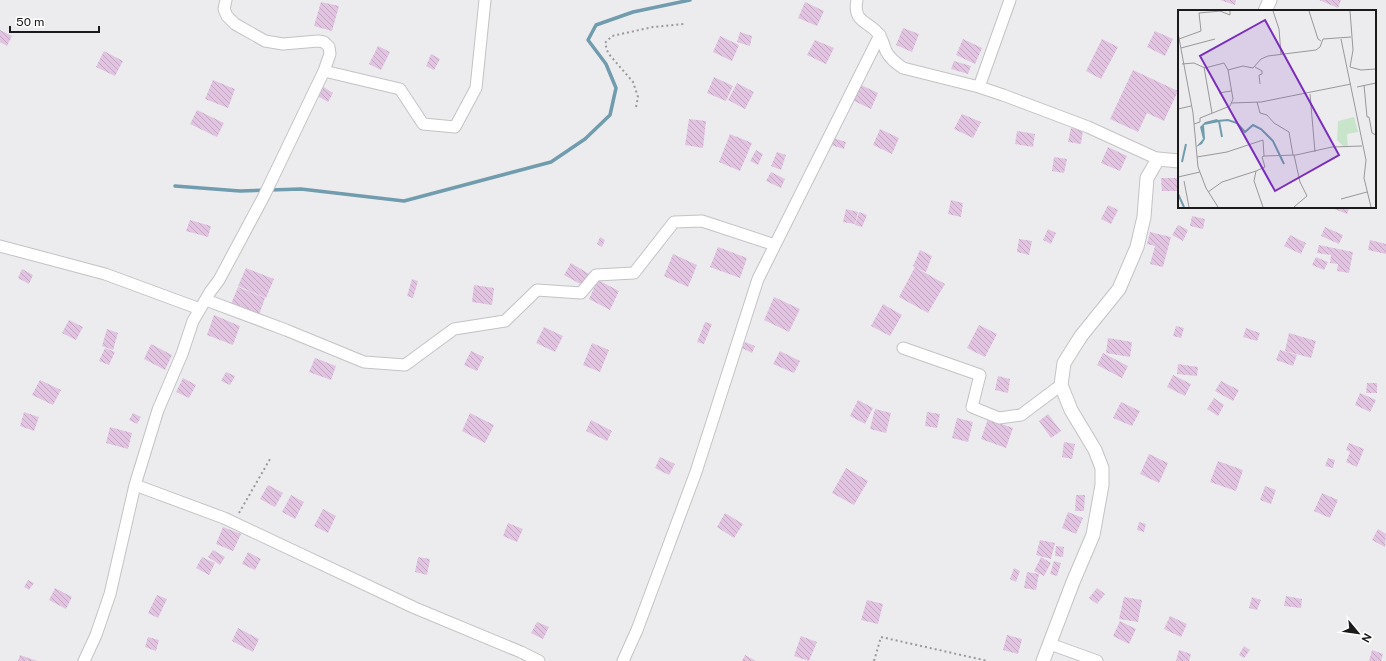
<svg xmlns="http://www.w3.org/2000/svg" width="1386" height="661" font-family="'Public Sans',sans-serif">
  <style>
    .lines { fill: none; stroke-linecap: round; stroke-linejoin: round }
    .stream { stroke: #709cad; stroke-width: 3.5 }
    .building { fill: url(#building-back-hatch) }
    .minor-casing { stroke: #c3c3c6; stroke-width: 13 }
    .tertiary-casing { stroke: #c3c3c6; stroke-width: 15 }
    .path { stroke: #99999c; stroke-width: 2; stroke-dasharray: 2 3; stroke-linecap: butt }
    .minor { stroke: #fff; stroke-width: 11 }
    .tertiary { stroke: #fff; stroke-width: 13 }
    .inset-river { fill: none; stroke: #709cad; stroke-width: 2 }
    .inset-road { fill: none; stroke: #98989a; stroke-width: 1 }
    .view { fill: #7b2cbf; fill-opacity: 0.15; stroke: #7b2cbf; stroke-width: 2 }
    .inset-edge { fill: none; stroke: #1a1a1b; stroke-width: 2 }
  </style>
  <defs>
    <pattern id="building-back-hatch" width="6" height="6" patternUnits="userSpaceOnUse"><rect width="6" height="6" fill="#e2c3e1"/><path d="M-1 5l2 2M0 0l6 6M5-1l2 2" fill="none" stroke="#c1a7c0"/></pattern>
  </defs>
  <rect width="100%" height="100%" fill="#ececef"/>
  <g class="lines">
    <path class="stream" d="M175,186l65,5 61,-2 103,12 147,-39 34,-23 25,-24 6,-27 -10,-24 -18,-24 8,-15 37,-13 57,-12"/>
  </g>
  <path class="building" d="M1220,0h16l-1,5z
    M1319,0h22l-3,8z
    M321,2l18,4 -7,25 -18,-5z
    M805,2l19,9 -7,15 -19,-8z
    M903,28l16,6 -7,18 -16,-7z
    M0,30l12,6 -5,10 -7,-4z
    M1155,31l18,8 -8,17 -18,-9z
    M740,32l12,4 -2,10 -13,-4z
    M720,36l19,9 -7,16 -19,-9z
    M963,39l19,9 -7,16 -19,-9z
    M1102,39l16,8 -17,32 -15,-8z
    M815,40l19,8 -8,16 -19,-9z
    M378,46l12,6 -9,18 -12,-6z
    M104,51l19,10 -8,15 -19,-9z
    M431,54l9,5 -6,11 -8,-4z
    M954,61l17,5 -3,8 -17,-5z
    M1133,70l45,21 -14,30 -17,-8 -9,19 -28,-13z
    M714,77l19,9 -7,15 -19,-8z
    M213,80l22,9 -7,19 -23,-9z
    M737,83l17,9 -9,17 -17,-9z
    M859,84l19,9 -7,16 -19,-9z
    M322,86l11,7 -5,9 -12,-7z
    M197,110l27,13 -7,14 -27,-13z
    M962,114l19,8 -8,16 -19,-9z
    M689,119l17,2 -3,27 -18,-3z
    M1071,128l12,2 -2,14 -13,-2z
    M880,129l19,9 -7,16 -19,-9z
    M1017,131l18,3 -2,13 -18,-3z
    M730,134l22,9 -12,28 -21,-9z
    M833,138l13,4 -2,7 -13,-4z
    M1108,147l19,9 -7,15 -19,-8z
    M756,150l7,4 -5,11 -8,-4z
    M777,152l9,3 -5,15 -10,-4z
    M1054,157l13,2 -3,14 -12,-2z
    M771,172l14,7 -4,9 -15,-7z
    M1161,178h18v13h-17z
    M951,200l12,3 -2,14 -13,-3z
    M1108,205l10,5 -7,14 -10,-5z
    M1329,207h21l-3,7z
    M846,209l12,3 -3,12 -12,-2z
    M859,212l8,3 -5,12 -7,-2z
    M1192,216l13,3 -2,10 -13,-3z
    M190,220l21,6 -3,11 -22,-6z
    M1178,225l10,5 -5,11 -11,-6z
    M1325,227l18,8 -4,9 -18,-8z
    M1048,229l8,4 -5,11 -8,-4z
    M1150,232l21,5 -8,30 -13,-3 5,-18 -8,-2z
    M1290,235l16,8 -5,11 -17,-8z
    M600,237l5,3 -3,7 -5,-3z
    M1019,239l13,2 -3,14 -12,-3z
    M1370,240l16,4v10l-18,-4z
    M1319,245l34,7 -4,21 -12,-2 1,-7 -8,-1 1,-8 -14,-2z
    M718,247l29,11 -7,20 -30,-11z
    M920,250l12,6 -6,16 -13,-6z
    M673,254l24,11 -9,22 -24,-11z
    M1316,257l12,5 -4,8 -12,-5z
    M571,263l18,11 -7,11 -18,-10z
    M915,267l30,17 -17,29 -29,-16z
    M246,268l28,11 -8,19 -28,-12z
    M22,269l11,6 -4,9 -11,-6z
    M412,279l6,2 -5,17 -6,-2z
    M598,280l21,11 -9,19 -21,-11z
    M474,285l20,3 -2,17 -20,-3z
    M238,287l27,11 -6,17 -28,-11z
    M774,297l26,12 -11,23 -25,-12z
    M883,304l19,11 -12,21 -19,-10z
    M214,315l26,11 -7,19 -26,-10z
    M69,320l14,7 -7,13 -14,-7z
    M705,322l7,2 -8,20 -7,-2z
    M979,325l18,9 -12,23 -18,-9z
    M1176,326l8,2 -3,10 -8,-2z
    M544,327l19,9 -8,16 -19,-9z
    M1246,328l14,5 -3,8 -14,-4z
    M107,329l11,4 -5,17 -11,-4z
    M1289,333l27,8 -5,17 -26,-7z
    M1108,338l24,4 -2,15 -24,-4z
    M745,342l10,4 -3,7 -10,-5z
    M592,343l17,7 -9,22 -17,-7z
    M151,344l21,11 -7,15 -21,-11z
    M105,348l10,4 -6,13 -10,-4z
    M1280,350l17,5 -4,11 -17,-6z
    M471,351l13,6 -7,14 -13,-6z
    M780,351l20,10 -6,12 -21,-9z
    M1103,353l25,13 -6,12 -25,-13z
    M315,358l21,8 -5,14 -22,-8z
    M1178,364l20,3 -1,9 -20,-2z
    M226,372l9,4 -5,9 -9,-4z
    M1173,375l18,9 -6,12 -18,-9z
    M998,376l12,3 -2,14 -13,-3z
    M183,378l13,7 -7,13 -13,-6z
    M40,380l21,10 -8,15 -21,-10z
    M1221,381l18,9 -6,11 -18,-10z
    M1367,383h10v10h-11z
    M1360,393l16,7 -6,12 -15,-7z
    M1214,398l10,7 -6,11 -11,-7z
    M858,400l15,8 -8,16 -15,-8z
    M1121,402l19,9 -8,15 -19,-8z
    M875,409l16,4 -5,20 -16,-4z
    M24,412l15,5 -5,14 -14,-5z
    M927,412l13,2 -3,14 -12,-2z
    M133,413l8,4 -4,7 -8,-4z
    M470,413l24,12 -9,18 -23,-12z
    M1048,414l13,17 -10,7 -12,-17z
    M957,418l16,4 -5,20 -16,-4z
    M988,419l25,9 -7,20 -25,-9z
    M591,420l21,11 -5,10 -21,-10z
    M110,427l22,6 -4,16 -22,-6z
    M1064,442l11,2 -3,15 -10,-2z
    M1349,443l15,6 -7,18 -11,-5 4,-10 -4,-2z
    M1149,454l19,9 -9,20 -19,-9z
    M660,457l15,7 -6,11 -14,-7z
    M1328,458l7,2 -2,8 -8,-2z
    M1218,461l25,9 -7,21 -26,-9z
    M846,468l22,13 -14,24 -22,-12z
    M268,485l15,8 -8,14 -15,-8z
    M1265,486l11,4 -5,14 -11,-4z
    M1322,493l16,7 -8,18 -16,-7z
    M291,495l13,7 -9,17 -13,-7z
    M1076,495h9l-1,16h-9z
    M323,509l13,7 -8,17 -14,-7z
    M1068,512l15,6 -7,16 -14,-6z
    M725,513l18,11 -9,14 -17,-11z
    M1139,522l7,2 -2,8 -7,-2z
    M508,523l15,6 -6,13 -14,-6z
    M223,527l18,7 -8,17 -17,-7z
    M1378,529l8,5 -1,13 -13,-7z
    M1040,540l15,3 -4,16 -15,-4z
    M1056,546l8,1 -1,10 -8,-1z
    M213,550l12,7 -5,8 -12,-8z
    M248,552l13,7 -6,11 -13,-6z
    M202,557l13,6 -6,12 -13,-7z
    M418,557l12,2 -3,16 -12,-3z
    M1041,557l10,6 -7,13 -10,-5z
    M1054,561l7,2 -4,13 -7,-2z
    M1014,568l6,3 -4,11 -6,-3z
    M1027,572l12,2 -3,16 -12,-2z
    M28,580l6,3 -5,7 -5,-3z
    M55,588l17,9 -6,12 -17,-9z
    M1097,588l8,6 -8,10 -8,-6z
    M157,595l10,4 -9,19 -10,-5z
    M1286,596l16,3 -1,9 -17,-2z
    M1124,597l18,3 -4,22 -19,-3z
    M1252,597l9,3 -4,10 -8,-2z
    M867,600l16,4 -5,20 -17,-4z
    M1170,616l17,8 -6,13 -17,-8z
    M1120,621l16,8 -7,15 -16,-8z
    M537,622l12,5 -6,12 -12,-6z
    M238,628l21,11 -6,13 -21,-11z
    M1007,635l15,4 -4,15 -15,-4z
    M801,636l16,6 -8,19 -15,-5z
    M148,637l11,3 -3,11 -11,-4z
    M1244,646l6,4 -6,8 -5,-3z
    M1179,650l12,4 -2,7h-13z
    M1372,650l11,4 -2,7h-12z
    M20,655l17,6h-19z
    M745,655l11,6h-14z"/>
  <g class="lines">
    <defs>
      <path id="minor" d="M857,0c-5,24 14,21 23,36 3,5 4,10 6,15 4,8 10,12 17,17l76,19 24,8 85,32 70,32
        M324,71l76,18 23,35 32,3 21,-39 9,-88
        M979,87l31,-87
        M0,246l105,28 95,35
        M206,300l80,30 78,32 41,3 49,-36 51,-8 32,-31 44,3 15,-18 38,-2 40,-51 28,-1 73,24
        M903,348l77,27 -8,32 27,11 22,-3 40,-30
        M135,485l89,33 191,90 106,44 18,9
        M1050,644l47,17
        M84,661l12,-26 14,-41 25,-109 23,-75 24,-56 11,-33 17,-29 9,-12 45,-84 60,-125 6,-17 -1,-7 -5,-5 -6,-1 -35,3 -18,-3 -30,-17 -8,-8 -3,-7 2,-9
        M623,661l14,-31 59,-158 62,-193 122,-244"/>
      <path id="tertiary" d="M1265,11l5,-11
        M1043,661l30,-79 20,-47 9,-50v-17l-7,-18 -24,-40 -10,-25 3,-22 17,-27 38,-47 18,-42 7,-30 3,-39 11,-19 21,2"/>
    </defs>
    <use href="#minor" class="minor-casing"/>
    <use href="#tertiary" class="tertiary-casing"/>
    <path class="path" d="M636,107l2,-10 -5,-15 -25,-29 -3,-10 7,-7 41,-9 31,-3
      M239,513l31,-54
      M874,661l7,-24 107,24"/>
    <use href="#minor" class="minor"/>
    <use href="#tertiary" class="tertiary"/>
  </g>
  <g transform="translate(1178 10)">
    <rect width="198" height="198" fill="#ececef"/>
    <path d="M176,107l4,15 -11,2 1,12h-5l-6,-6 1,-19z" fill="#c8e5cb"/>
    <path d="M39,109l2,3 -15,3 1,14 -3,5 -6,3 7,-8 -3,-12 5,-5z" fill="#709cad"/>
    <path class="inset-river" d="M39,111l11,-1 9,3 8,9 8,-7 8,4 12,12 11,23M41,111l3,16M4,152l4,-18M0,184l6,13"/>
    <path class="inset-road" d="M42,1l10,4v-4M95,1l6,18 2,25M131,1l9,28 3,2M172,1l3,39 -3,17 11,3 15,-1M0,23l15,80 5,54 8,21 12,19M1,29l22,-8 -2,-18 22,-2M163,29l25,121 -2,18 7,29M3,38l34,-9M4,54l12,-1 11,5 19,-5 4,7 15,-4 10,2 8,-9 7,-3 48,-6 4,-3 3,-8 28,-2M26,57l8,46M77,57l7,4v3l-3,1 1,9M186,75l3,32h2l3,16 4,2M179,77l19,-4M41,83l12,-2M132,84l5,58M79,92l3,11 7,2 7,8 15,9 4,23M53,93l30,-1 90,-18M0,99l13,-3M16,114l6,-2v-4l30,-12 3,-7 -5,-29M86,146l32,-1 36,-8 30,-1M19,147l30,-5 36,-12 1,16 -2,1 3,10 -9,4 -2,10 9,26M0,167l22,-5M6,171l5,26M30,182l14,-10 34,-11M163,189l26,-7M116,197l13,-11 -7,-14 -6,-27"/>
    <path class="view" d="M87,10l74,135 -64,36 -75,-135z"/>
    <rect width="198" height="198" class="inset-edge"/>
  </g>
  <g transform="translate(1358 633) rotate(119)" stroke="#ffffff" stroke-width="3" paint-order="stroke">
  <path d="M0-3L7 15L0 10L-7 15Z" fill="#1a1a1b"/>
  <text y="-6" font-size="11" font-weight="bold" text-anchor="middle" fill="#1a1a1b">N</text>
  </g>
  <path d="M10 26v6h89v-6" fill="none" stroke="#1a1a1b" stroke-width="2"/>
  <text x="16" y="26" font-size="12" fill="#1a1a1b" stroke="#ffffff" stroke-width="3" paint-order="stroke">50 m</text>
</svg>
